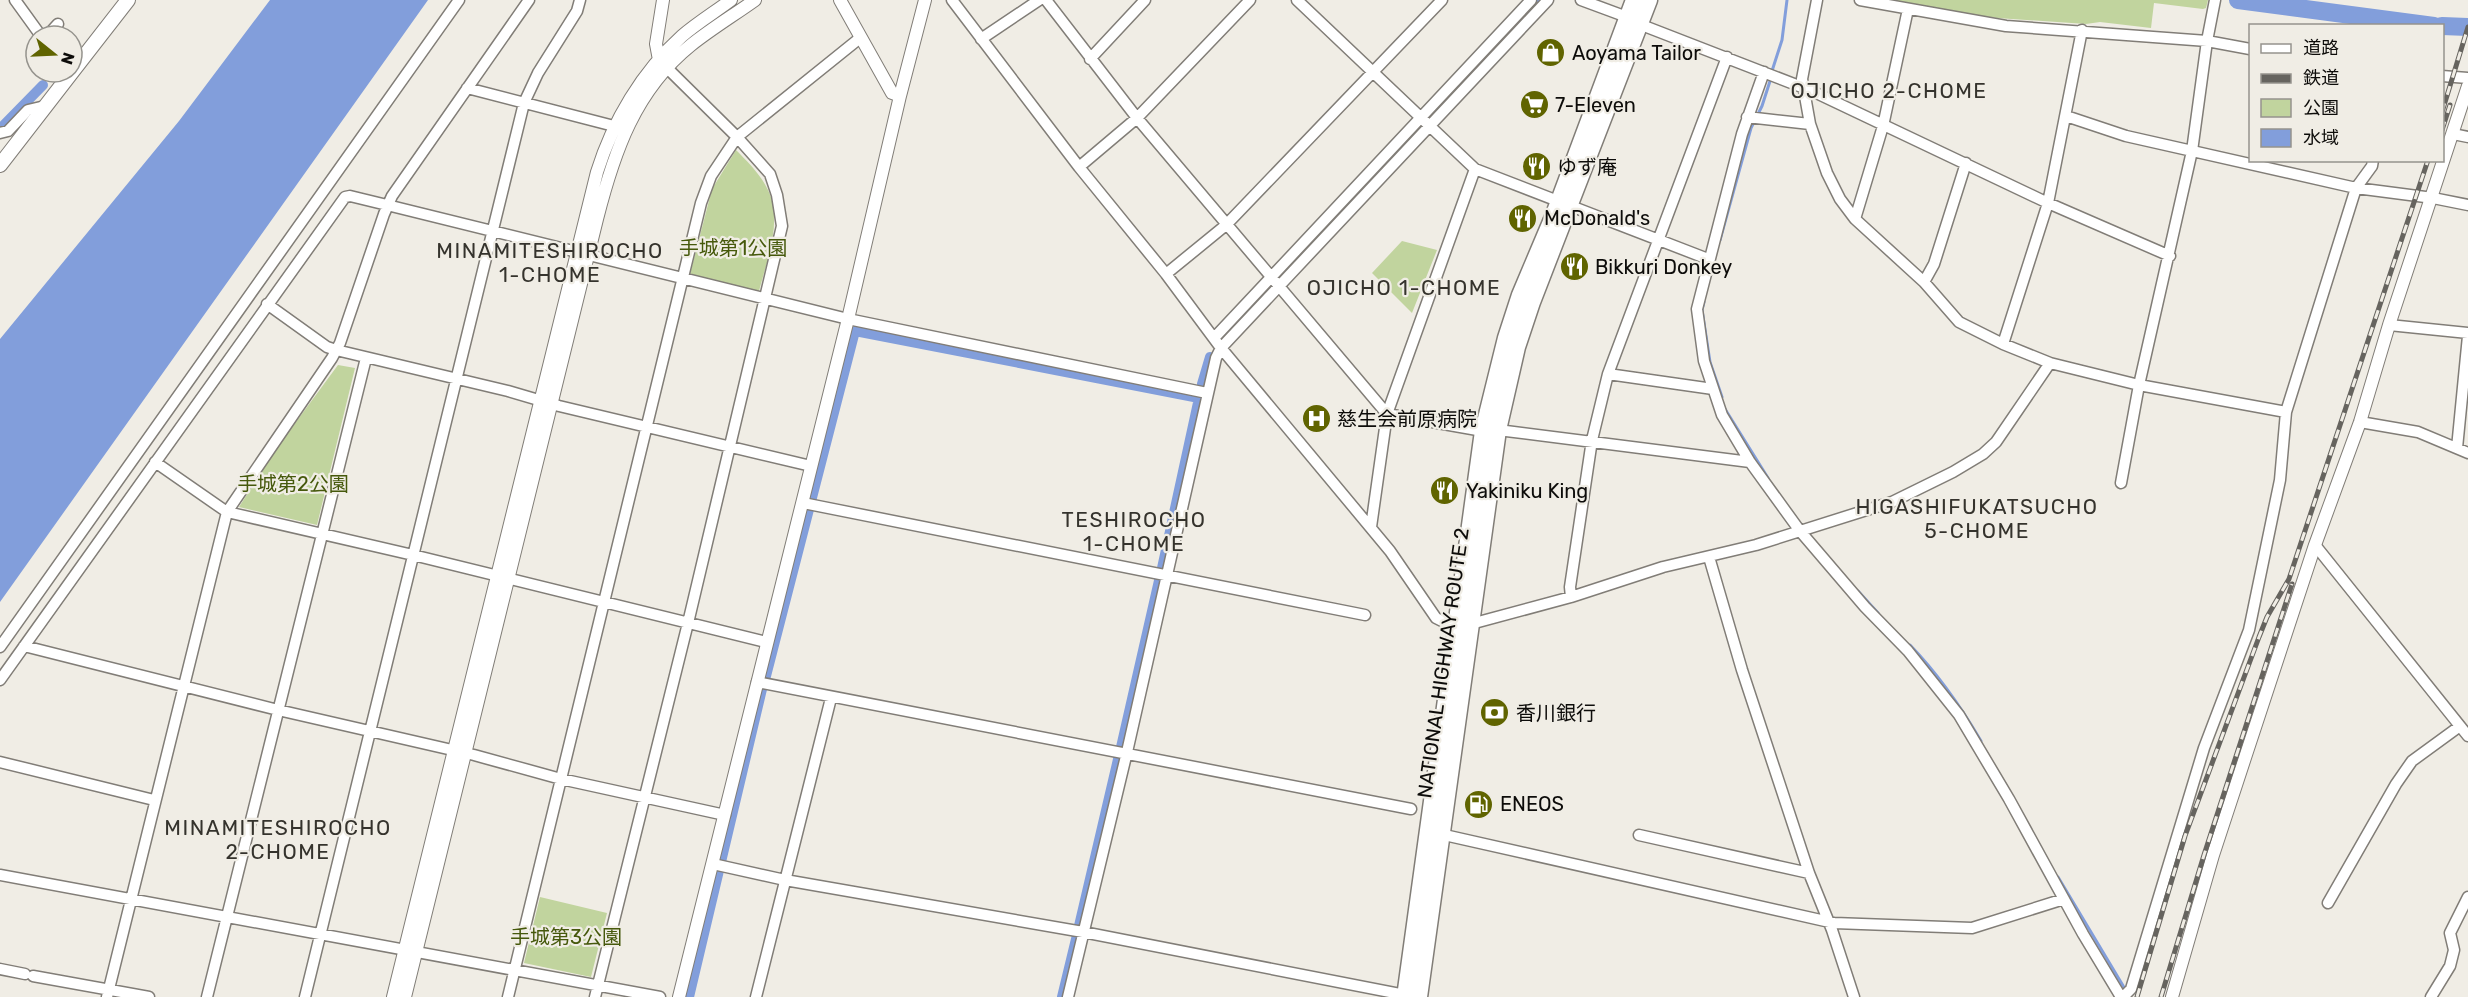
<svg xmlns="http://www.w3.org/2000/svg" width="2468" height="997" font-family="Rubik,'Noto Sans JP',sans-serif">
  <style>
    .green { fill: #c1d49e }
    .water { fill: #829edb }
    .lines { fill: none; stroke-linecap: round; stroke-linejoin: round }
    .stream { stroke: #829edb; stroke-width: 3 }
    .canal { stroke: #829edb; stroke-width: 10 }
    .river { stroke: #829edb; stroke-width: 18 }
    .minor-casing { stroke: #817d77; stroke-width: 13 }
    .tertiary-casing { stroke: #817d77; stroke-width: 14 }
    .secondary-casing { stroke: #817d77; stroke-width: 16 }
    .trunk-casing { stroke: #817d77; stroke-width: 19 }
    .minor { stroke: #fff; stroke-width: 10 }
    .tertiary { stroke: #fff; stroke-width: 12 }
    .secondary { stroke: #fff; stroke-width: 14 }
    .trunk { stroke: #fff; stroke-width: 16 }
    .rail-casing { stroke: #66645f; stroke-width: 5 }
    .rail { stroke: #f0ede5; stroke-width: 3; stroke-dasharray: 9; stroke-linecap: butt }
    .labels { text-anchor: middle; stroke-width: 4.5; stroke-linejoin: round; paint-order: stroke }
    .poi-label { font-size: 20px; fill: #0d0c0a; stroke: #f0ede5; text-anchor: start }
    .park-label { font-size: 20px; fill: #46590c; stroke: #f0ede5 }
    .street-label { font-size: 20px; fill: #0d0c0a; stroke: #f0ede5 }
    .neighbourhood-label { font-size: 21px; letter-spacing: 1.5px; fill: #35332d; stroke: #f0ede5 }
  </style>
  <rect width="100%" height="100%" fill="#f0ede5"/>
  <path class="green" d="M1893,0h315l-2,8 -3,1 -49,-6 -3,25 -51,-6 -14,2 -89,-6 -39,-5z
    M736,150c12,12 25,25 32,40 15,31 -1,70 -9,101l-69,-17 22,-85z
    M1402,241l35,9 -25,63 -40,-40z
    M338,365l17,3 -38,157 -78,-18 37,-58z
    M540,897l67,16 -16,64 -67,-14z"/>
  <path class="water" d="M270,0h158l-428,602v-263l179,-218z"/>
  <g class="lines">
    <path class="stream" d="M1772,71l10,-31 5,-40
      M1720,240l31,-112 11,-22 9,-28
      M1704,302l-2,8 8,52 12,35
      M1725,409l43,69
      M1858,591l20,22
      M1910,645c27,28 51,62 71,96
      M2058,877l67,112"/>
    <path class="canal" d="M0,129l43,-44
      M1400,148l140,-148
      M1225,337l41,-47
      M1202,384l8,-27
      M765,680l90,-349 344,67 -37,170
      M1121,747l39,-171
      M1079,926l40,-171
      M689,997l73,-308
      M1062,997l15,-62"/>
    <path class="river" d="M2238,0l196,26
      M2442,26l26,1"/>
    <defs>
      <path id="minor" d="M15,0l26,36
        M952,0l127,167 87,107 55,74 169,203 46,67 20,10 115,-31 92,-30 93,-22 136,-43 61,-30 30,-18 13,-12 54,-79
        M1046,0l91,118 250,296 96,17
        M1297,0l178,169 233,90
        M1581,0l46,17
        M1817,0l-15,79 8,45 17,49 13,26 15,20 69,63 35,40 44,22 47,19 89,22 147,27
        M1860,0l146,26 201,15 43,8
        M1639,24l173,67 236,112 122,53
        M47,36l11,-12
        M981,39l58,-39
        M1090,59l55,-59
        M1764,72l-22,62 -45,175 7,52 18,54 28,47 50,69 65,76 43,44 51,64 50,84 74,135 38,63
        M2442,76l26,2
        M467,88l147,38
        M2066,116l60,20 230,52 77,10 35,7
        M1747,117l63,7
        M0,133l8,-2 20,-21 17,-4
        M2453,134l15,3
        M1079,167l58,-49 113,-118
        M1855,219l28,-93 25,-117
        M1166,274l60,-49 216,-225
        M1924,282l10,-18 32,-101
        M267,304l60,43 9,3 172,41 51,15 252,60
        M2389,325l79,8
        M1215,337l316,-337
        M2003,344l45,-141 34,-173
        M1608,374l105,15
        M2360,422l58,10 50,21
        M1498,430l252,32
        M2457,448l11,-112
        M155,462l72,50 186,43 353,87
        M2121,483l18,-98 53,-234 15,-110 8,-41
        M803,503l562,112
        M1371,527l16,-113 88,-245
        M2315,545l153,191
        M1709,557l33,113 67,203 23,57 22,67
        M1571,597l-1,-10 22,-147 16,-66 119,-317
        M24,646l254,64 196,45 87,24 164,36
        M0,647l459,-647
        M0,680l345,-483 5,-1 37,9 461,114 359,74
        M757,682l654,127
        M0,762l154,38
        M1440,834l394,89 138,5 92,-29
        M1639,835l170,38
        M713,864l72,16 298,52 322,63
        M0,875l660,122
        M2328,903l68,-119 16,-23 48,-35
        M0,969l25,5
        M33,976l116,21
        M107,997l120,-485 105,-154 8,-15 44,-129 8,-18 137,-196
        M207,997l159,-639
        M305,997l219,-894 14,-30 39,-62 3,-11
        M508,997l193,-794 10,-27 26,-39 123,-99
        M595,997l93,-374 94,-397 -5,-31 -7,-21 -33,-37 -75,-74
        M756,997l75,-299
        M1068,997l59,-245 89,-394 5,-10 327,-348
        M2123,997l8,-8 73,-241 45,-118 31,-150 6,-68 70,-224 16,-22 1,-6
        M2431,997l19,-31 4,-16 -4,-17 18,-36"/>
      <path id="tertiary" d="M840,0l52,93 8,3
        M659,60l-3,-16 7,-44
        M393,997l204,-825c16,-51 45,-100 85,-136 15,-13 33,-24 49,-36
        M405,997l192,-778c17,-67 38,-129 94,-174 20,-16 43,-30 64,-45
        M679,997l169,-678 52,-223 25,-96
        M2172,997l41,-142 102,-310 45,-123 29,-97 79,-239"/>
      <path id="secondary" d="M72,72l56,-72
        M0,165l72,-93"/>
      <path id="trunk" d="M1405,997l78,-566 23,-93 14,-43 33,-78 81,-217
        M1419,997l79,-567 19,-83 15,-45 117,-302"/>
    </defs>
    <use href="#minor" class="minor-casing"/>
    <use href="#tertiary" class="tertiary-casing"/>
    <use href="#secondary" class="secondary-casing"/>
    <use href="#trunk" class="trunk-casing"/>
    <use href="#minor" class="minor"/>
    <use href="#tertiary" class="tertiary"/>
    <use href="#secondary" class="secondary"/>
    <use href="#trunk" class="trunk"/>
    <defs>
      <path id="rail" d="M2442,112l26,-85
        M2442,130l8,-25
        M2137,997l48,-161 74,-199 8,-20 22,-38 139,-419
        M2161,997l43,-142 88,-271"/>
    </defs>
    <use href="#rail" class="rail-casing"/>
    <use href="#rail" class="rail"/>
  </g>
  <defs>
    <symbol id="shop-disc" viewBox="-11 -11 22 22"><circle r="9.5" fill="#606400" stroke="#f0ede5"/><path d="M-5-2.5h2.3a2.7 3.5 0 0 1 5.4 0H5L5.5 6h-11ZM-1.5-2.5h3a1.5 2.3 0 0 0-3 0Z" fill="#fff"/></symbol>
    <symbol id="supermarket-disc" viewBox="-11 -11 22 22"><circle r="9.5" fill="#606400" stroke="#f0ede5"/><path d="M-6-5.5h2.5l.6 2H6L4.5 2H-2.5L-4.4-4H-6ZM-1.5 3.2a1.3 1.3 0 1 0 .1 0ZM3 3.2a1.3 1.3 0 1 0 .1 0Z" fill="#fff"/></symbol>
    <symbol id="restaurant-disc" viewBox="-11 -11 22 22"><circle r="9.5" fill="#606400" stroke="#f0ede5"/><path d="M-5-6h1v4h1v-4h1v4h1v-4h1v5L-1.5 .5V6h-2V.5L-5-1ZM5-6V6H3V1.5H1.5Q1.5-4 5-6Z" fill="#fff"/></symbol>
    <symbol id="hospital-disc" viewBox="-11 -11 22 22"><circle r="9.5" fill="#606400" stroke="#f0ede5"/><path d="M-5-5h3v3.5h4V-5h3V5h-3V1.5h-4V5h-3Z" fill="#fff"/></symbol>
    <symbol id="bank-disc" viewBox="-11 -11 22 22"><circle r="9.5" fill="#606400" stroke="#f0ede5"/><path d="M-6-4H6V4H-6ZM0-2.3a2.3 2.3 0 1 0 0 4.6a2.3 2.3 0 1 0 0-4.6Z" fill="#fff"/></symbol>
    <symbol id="fuel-disc" viewBox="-11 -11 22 22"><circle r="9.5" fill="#606400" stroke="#f0ede5"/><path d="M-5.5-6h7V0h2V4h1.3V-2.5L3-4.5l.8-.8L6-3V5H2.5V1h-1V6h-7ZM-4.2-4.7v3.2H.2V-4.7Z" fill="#fff"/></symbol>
  </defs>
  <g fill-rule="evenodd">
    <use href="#shop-disc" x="1534" y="36" width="33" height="33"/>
    <use href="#supermarket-disc" x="1518" y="88" width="33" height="33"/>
    <use href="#restaurant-disc" x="1520" y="150" width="33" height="33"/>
    <use href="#restaurant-disc" x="1506" y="202" width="33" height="33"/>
    <use href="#restaurant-disc" x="1558" y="250" width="33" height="33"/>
    <use href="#hospital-disc" x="1300" y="402" width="33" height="33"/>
    <use href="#restaurant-disc" x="1428" y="474" width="33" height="33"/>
    <use href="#bank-disc" x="1478" y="696" width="33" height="33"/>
    <use href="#fuel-disc" x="1462" y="788" width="33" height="33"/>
  </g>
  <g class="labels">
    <g class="poi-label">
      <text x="1572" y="60">Aoyama Tailor</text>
      <text x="1555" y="112">7-Eleven</text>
      <text x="1557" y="174">ゆず庵</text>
      <text x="1544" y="225">McDonald's</text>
      <text x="1595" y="274">Bikkuri Donkey</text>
      <text x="1337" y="426">慈生会前原病院</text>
      <text x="1466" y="498">Yakiniku King</text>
      <text x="1516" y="720">香川銀行</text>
      <text x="1500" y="811">ENEOS</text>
    </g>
    <g class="park-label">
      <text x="733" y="255">手城第1公園</text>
      <text x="293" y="491">手城第2公園</text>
      <text x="566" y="944">手城第3公園</text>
    </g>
    <g class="street-label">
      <text transform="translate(1443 663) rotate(-82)" y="7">NATIONAL HIGHWAY ROUTE 2</text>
    </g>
    <g class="neighbourhood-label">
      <text x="1889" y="98">OJICHO 2-CHOME</text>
      <text x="550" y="258">MINAMITESHIROCHO<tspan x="550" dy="24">1-CHOME</tspan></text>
      <text x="1404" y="295">OJICHO 1-CHOME</text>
      <text x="1977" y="514">HIGASHIFUKATSUCHO<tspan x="1977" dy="24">5-CHOME</tspan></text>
      <text x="1134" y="527">TESHIROCHO<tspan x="1134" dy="24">1-CHOME</tspan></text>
      <text x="278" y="835">MINAMITESHIROCHO<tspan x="278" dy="24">2-CHOME</tspan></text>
    </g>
  </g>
  <rect x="2249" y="24" width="195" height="138" fill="#f0ede5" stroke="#95938d" stroke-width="1.5"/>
  <rect x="2261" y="44" width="30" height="9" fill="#ffffff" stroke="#95938d" stroke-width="1.5"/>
  <text x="2303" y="54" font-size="18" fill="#0d0c0a">道路</text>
  <rect x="2261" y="74" width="30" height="9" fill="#66645f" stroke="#95938d" stroke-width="1.5"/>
  <text x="2303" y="84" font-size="18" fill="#0d0c0a">鉄道</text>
  <rect x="2261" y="99" width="30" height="18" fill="#c1d49e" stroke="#95938d" stroke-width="1.5"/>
  <text x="2303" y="114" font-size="18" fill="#0d0c0a">公園</text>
  <rect x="2261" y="129" width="30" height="18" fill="#829edb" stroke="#95938d" stroke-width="1.5"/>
  <text x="2303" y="144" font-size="18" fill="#0d0c0a">水域</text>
  <g transform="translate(54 54) rotate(108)"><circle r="28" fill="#f0ede5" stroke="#95938d" stroke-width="1.5"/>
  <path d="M0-4.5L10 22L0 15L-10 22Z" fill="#606400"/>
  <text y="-9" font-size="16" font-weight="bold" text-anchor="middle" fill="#0d0c0a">N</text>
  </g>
</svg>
